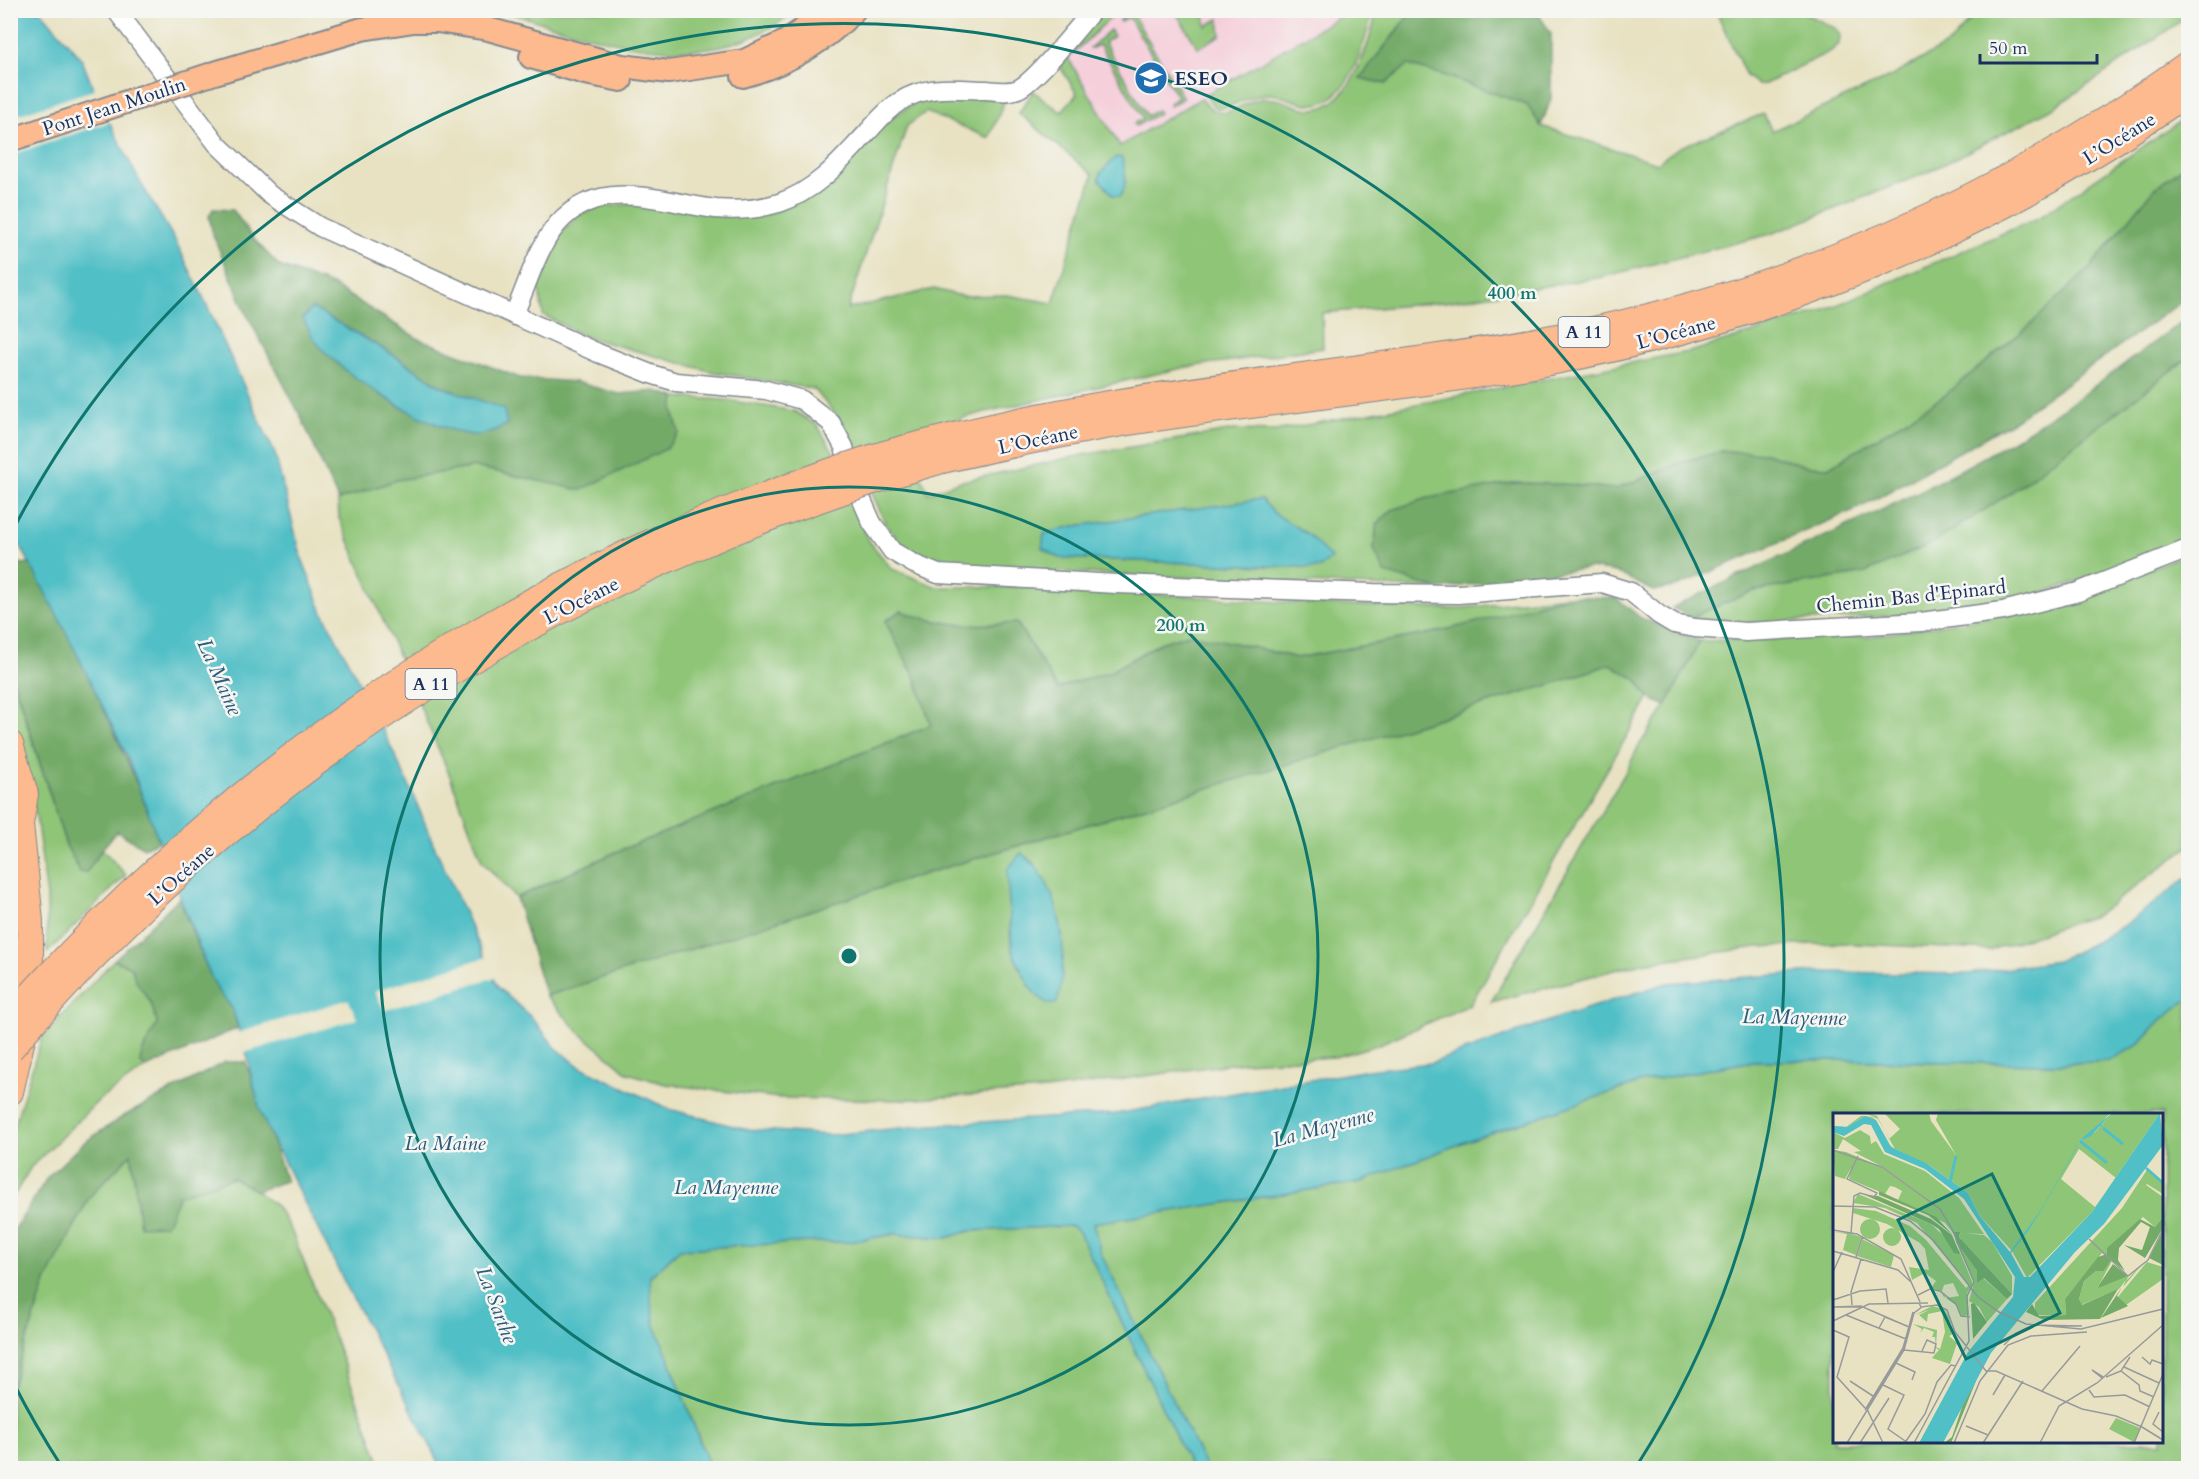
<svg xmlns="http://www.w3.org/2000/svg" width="2199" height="1479" font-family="Cardo,serif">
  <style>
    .built { fill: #f5cfda }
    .green { fill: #8fc577; stroke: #557a6a; stroke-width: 1.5; fill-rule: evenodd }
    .forest { fill: #73aa68; stroke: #476c63; stroke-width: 1.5; fill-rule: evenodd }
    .water { fill: #51bfc6; stroke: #367792; stroke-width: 1.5; fill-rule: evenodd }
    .pier { fill: #e8e2c2 }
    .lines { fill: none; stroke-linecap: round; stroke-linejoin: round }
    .river { stroke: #51bfc6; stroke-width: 28 }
    .minor-casing { stroke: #828890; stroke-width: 21 }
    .major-casing { stroke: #828890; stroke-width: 26 }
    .highway-casing { stroke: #828890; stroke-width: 28 }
    .minor { stroke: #fff; stroke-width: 18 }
    .major { stroke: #fcba8e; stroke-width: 22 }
    .highway { stroke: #fcba8e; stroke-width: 26 }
    .major-bridge-casing { stroke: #828890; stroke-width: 26; stroke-linecap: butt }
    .highway-bridge-casing { stroke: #828890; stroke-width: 28; stroke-linecap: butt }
    .major-bridge { stroke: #fcba8e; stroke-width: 22 }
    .highway-bridge { stroke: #fcba8e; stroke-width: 26 }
    .ring { fill: none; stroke: #0f766e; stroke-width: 3 }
    .labels { text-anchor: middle; stroke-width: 5; stroke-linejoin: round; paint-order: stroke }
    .shield { fill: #f6f6f2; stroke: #5d6b8a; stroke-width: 1.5 }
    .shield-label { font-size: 18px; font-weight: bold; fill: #1b2f5e }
    .poi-label { font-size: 20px; font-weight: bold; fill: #1b2f5e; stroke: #f6f6f2; text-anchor: start }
    .street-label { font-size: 20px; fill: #1b2f5e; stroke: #f6f6f2 }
    .water-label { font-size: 21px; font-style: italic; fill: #2b5a7d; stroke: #f6f6f2 }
    .inset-river { fill: none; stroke: #51bfc6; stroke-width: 3 }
    .inset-road { fill: none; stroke: #969a9a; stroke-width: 1.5 }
    .view { fill: #0f766e; fill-opacity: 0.15; stroke: #0f766e; stroke-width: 3 }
    .inset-edge { fill: none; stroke: #1b2f5e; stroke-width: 3 }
    .centre { fill: #0f766e; stroke: #f6f6f2; stroke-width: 3 }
    .ring-label { font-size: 18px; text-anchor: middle; font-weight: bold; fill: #0f766e; stroke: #f6f6f2; stroke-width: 5; stroke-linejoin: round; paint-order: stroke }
  </style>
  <rect width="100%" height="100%" fill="#f6f6f2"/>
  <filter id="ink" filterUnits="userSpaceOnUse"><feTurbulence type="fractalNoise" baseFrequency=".0167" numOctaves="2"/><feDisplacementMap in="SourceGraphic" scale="12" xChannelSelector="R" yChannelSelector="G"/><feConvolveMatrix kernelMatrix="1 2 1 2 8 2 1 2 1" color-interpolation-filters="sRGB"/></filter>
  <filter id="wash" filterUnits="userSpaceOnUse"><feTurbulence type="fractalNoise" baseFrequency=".008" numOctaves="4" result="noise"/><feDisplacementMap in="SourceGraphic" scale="24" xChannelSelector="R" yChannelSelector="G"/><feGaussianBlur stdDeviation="1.35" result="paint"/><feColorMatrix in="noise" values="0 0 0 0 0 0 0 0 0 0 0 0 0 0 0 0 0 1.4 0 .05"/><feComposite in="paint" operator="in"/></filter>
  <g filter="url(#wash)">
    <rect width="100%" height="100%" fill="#e8e2c2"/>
    <path class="built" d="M1106,11h243l-236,140 -55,-88z"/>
    <path class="green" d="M1130,10l9,1 -6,4 50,83 -13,8 -1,-3 9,-5 -49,-81 -9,5 -1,-1z
      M1413,10l-53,68 25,6 23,-19 38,11 81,29 14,21 116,37 21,-15 85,-34 9,17 120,-55 58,-33 28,-32h210v5l-133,91 -127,65 -157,62 -169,43 -157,25 -123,11 1,35 -136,19 -202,45 -81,22 24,59 30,-11 124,-27 153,-25 40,1 418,-80 130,-40 215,-93 150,-102v47l-35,27 -64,79 -59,56 -86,71 -114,71 -23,-1 -42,-13 -42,-2 -37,10 -70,28 -54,-5 -50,-1 -135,41 -3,25 11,23 54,17 -475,-21 -52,-14 -26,-29 -46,-105 -26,-31 -101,-17 -127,-35 -43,-22 -5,-31 18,-46 25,-25 19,-6 31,-3h162l103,-90 29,-17 24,-2 56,5 -16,38 -63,-26 -19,14 -59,183 86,-20 28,7 45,-1 46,8 40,-128 -74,-62 14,-22 28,21 16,-18 -21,-34 45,-49h17l-50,47 52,88 81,-48c22,30 32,6 60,1 19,-3 33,9 50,10 40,1 59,-69 66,-98zM1261,499l14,15 34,21 11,33 -260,-10 -16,-24 25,-7z
      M503,11l293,-1v1c-93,72 -194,28 -293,0z
      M1175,11h29l2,15 13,-7 2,16 -23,13z
      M1349,11h24c-8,28 -23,97 -64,93 -14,-1 -27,-10 -41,-10 -16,0 -33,12 -49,15l-5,-2 -9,-12z
      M1716,11h84l37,18 3,7 -1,8 -6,6 -68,34 -7,1 -12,-9z
      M1110,30l4,6 -10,6 43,74 10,-6 2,3 -23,13 -2,-2 9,-6 -43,-73 -11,4z
      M2188,358v179l-84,35 -75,26 -126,17 -180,10 -32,-8 63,-26 111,-18 144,-79z
      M675,397l51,3 68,11 23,14 16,26 36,90 23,28 45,18h108l285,18 124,4 112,-13 -85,26 -49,11 -135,25 -58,-14 -51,-10 -28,9 -50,29 -46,14 -6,4 -41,-67c-45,3 -73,4 -116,-12l-16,10 31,58 15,46 -315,127 -100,46 -34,-37 -32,-85 -111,-258 -1,-18 59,-20 78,-13 106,23 98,-57 -6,-22z
      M2188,554v293l-91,68 -106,35 -156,-7 -77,4 -116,16 -151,39 137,-234 10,-21 28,-41 34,-65 173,-5 168,-28z
      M1610,664l26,15 13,19 -179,307 -93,40 -42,12 -91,5 -198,28 -145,10 -122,-2 -114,-14 -37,-11 -48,-40 -34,-37 365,-118 644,-195zM1021,853l13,10 17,30 -17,100c-8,-13 -17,-27 -21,-42 -8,-28 3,-70 8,-98z
      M10,672l56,173 14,26 6,2 16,-24 24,26 -79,78v-56l-11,-81 -15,-64 -10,-35z
      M10,855l8,63 1,66 -8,10z
      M114,960l17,7c6,16 26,38 26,56 0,7 -7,15 -11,21 -3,5 -4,12 -6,18l6,6 -47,32 -68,67 -20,33v-64l31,-99z
      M2188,998v470h-982l-105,-214 -8,-31 268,-41 111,-43 170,-57 111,-21 79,-1 225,4 51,-3 30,-16 22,-24zM1834,1114h328v328h-328z
      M131,1153l9,73 39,-31 54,-18 24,14 20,16 14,23 44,110 47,128h-371v-79l35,-108 44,-85z
      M1071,1226l8,6 112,236h-481l-42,-112 -13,-30 -5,-26v-23l30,-28 131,-7h38l45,-8 52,4 24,-7z"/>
    <path class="forest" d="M1413,11h123l15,22v66l-10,27 -14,-21 -81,-29 -38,-11 -23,19 -25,-6z
      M2188,163v134l-176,125 -149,84 -185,80 -25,5 -37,-19 -26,-4 -151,21 -54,-16 -11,-24 3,-25 15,-14 36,-12 84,-15 50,1 54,5 70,-28 37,-10 42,2 42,13 23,1 114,-71 86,-71 59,-56 64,-79z
      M213,209l20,1 20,28 26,28 53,19 85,53 103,40 56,4 43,12 37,-3 19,6 -2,14 6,22 -13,16 -85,41 -106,-23 -78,13 -59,20 -38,-85 -53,-100 -34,-80 -4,-19zM312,308l75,43 53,35 64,23 -65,16 -44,-21 -50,-35 -42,-51z
      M2188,317v41l-179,136 -76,49 -68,30 -111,18 -63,26 -19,-9c112,-56 229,-101 338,-166 62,-37 120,-82 178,-125z
      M10,546l10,18 10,-1c48,91 94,181 129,278l-15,7 -27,-17 -15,18 -16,24 -6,-1 -14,-27 -55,-173z
      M1566,596l50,2 25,20 59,23 -34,65 -17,-8 -13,-19 -26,-15 -55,19 -644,195 -365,118 -30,-98 100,-46 315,-127 -15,-46 -31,-58 16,-10c43,16 71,15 116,12l41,66 6,-3 46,-14 50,-29 29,-9 50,10 58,14 135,-25 49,-12z
      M179,898l28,70 25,40 6,20 -92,40 -6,-6 2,-9 15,-30 -6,-20 -15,-22 -5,-14 -17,-7z
      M225,1062h21l40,119 -29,10 -24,-13 -54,17 -13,30 -26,1 -9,-72 -41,42 -44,85 -35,108v-154l36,-57 36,-35 41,-27z"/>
    <path class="water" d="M10,11h31l41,49 15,38 43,84 35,58 29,59 71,155 26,102 22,57 51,98 38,81 21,51 65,144 35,32 22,28 24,19 90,43 75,20 86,6 102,-10 182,-11 254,-44 63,-7 126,-45 110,-35 149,-11 152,2 89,-13 39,-19 32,-19 60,-46v121l-28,23 -22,24 -30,16 -51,3 -225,-4 -79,1 -111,21 -170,57 -111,43 -268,41 8,31 105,214h-15l-112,-236 -8,-6 -101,5 -24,7 -52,-4 -45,8h-38l-131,7 -30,27 1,24 4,26 13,30 42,112h-268l-94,-179 -76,-151 -11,-24 -11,-43v-6l-18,-57 -15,-19 -10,-21 -80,-212 -61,-124 -55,-104zM366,988l11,25 -1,3h-8l-9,-25z
      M1116,157l6,1c3,13 6,28 -2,39l-7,-2 -14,-16 2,-6z
      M312,308l75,43 53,35 64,23 3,15c-10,6 -22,12 -34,11 -43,-5 -135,-61 -159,-96 -4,-6 -7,-14 -11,-20z
      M1261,499l14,15 34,21 22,23 -11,10 -260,-10 -18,-10 2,-14 25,-7z
      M1021,853c35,26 45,78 41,119 -1,11 -1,22 -6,32h-8l-14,-11 -11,-19 -11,-24 -5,-80z"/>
    <path class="pier" d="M97,89l16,32 -103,34 1,-38z
      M487,957l9,20 -253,76 -6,-20 126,-38 7,19 4,-1 -7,-20z"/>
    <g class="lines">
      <path class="river" d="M344,956l43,95"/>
    </g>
  </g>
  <g filter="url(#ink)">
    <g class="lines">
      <defs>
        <path id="minor" d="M116,10l101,134 53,51 50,32 278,126 53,21 25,8 90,8 36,10 29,23 13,24 9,33 19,43 20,28 22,13 24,10 179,10 256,9 85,1 144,-11 29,9 28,23 15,9 21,4 51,4 175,-10 82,-11 75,-19 110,-43
          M515,316l3,-11c10,-24 19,-53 34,-74 42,-58 107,-29 164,-22 21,2 43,0 63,-6 38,-13 61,-41 87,-69 11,-12 20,-24 33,-32 27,-18 57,-13 88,-12 10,1 21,3 31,-1 18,-8 60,-62 75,-79"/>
        <path id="major" d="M531,57l54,16 36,7
          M218,72l144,-43 52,-8h23l51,8 134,37 47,6 75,-11 41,-19 32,-22 9,-10
          M743,76c42,-12 81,-33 111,-66"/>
        <path id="highway" d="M927,443c210,-57 428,-66 641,-108 224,-44 435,-137 620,-271
          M942,460c62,-14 124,-28 187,-38 142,-22 285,-34 426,-61 228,-45 444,-134 633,-269
          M10,744l15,50 -5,30 10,97v46l-2,45 -18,80"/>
      </defs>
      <use href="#minor" class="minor-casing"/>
      <use href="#major" class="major-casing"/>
      <use href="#highway" class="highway-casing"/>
      <use href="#minor" class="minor"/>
      <use href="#major" class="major"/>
      <use href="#highway" class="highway"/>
      <defs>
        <path id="major-bridge" d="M10,140l208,-68"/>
        <path id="highway-bridge" d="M10,1018c201,-227 451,-406 734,-514 60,-23 121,-47 183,-61
          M10,1049c247,-292 566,-484 932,-589"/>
      </defs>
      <use href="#major-bridge" class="major-bridge-casing"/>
      <use href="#highway-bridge" class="highway-bridge-casing"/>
      <use href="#major-bridge" class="major-bridge"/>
      <use href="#highway-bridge" class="highway-bridge"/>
    </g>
  </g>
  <g class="ring">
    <circle cx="849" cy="956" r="469"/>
    <path d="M62 1467A938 938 0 0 1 13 1382M13 530A938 938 0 1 1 1636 1467"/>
  </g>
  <defs>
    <symbol id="university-disc" viewBox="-11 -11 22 22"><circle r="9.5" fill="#1f6fb2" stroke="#f6f6f2"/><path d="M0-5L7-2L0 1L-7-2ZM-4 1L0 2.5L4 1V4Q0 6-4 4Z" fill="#fff"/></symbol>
  </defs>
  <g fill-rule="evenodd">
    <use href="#university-disc" x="1132" y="59" width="38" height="38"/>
  </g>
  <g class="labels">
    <g class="shield">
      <rect x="1558.5" y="317" width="51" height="30" rx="4.5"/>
      <rect x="405.5" y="669" width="51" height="30" rx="4.5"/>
    </g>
    <g class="shield-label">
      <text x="1584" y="338">A 11</text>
      <text x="431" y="690">A 11</text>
    </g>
    <g class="poi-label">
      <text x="1174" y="85">ESEO</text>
    </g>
    <g class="street-label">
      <text transform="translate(114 106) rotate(-18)" y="7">Pont Jean Moulin</text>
      <text transform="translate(2119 138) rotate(-32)" y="7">L’Océane</text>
      <text transform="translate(1676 332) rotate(-15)" y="7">L’Océane</text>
      <text transform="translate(1038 439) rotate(-12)" y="7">L’Océane</text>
      <text transform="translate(1911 596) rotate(-6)" y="7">Chemin Bas d'Epinard</text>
      <text transform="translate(581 600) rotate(-27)" y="7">L’Océane</text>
      <text transform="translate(181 874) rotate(-42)" y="7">L’Océane</text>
    </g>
    <g class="water-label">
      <text transform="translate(220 677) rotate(66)" y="7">La Maine</text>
      <text transform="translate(1794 1017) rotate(1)" y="7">La Mayenne</text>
      <text transform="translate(1323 1127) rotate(-15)" y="7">La Mayenne</text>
      <text x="445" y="1150">La Maine</text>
      <text x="726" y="1194">La Mayenne</text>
      <text transform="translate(497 1305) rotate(69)" y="7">La Sarthe</text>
    </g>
  </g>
  <g transform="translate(1833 1113)">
    <rect width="330" height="330" fill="#e8e2c2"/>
    <path d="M33,0l11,3 12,23 11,-10 -16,-16h45l2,8 25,34 -20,-35 2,-7h172l-16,18 -13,8 -4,10 4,-9 14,-8 17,-19h48l-68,99 -65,66 -15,-27 -33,-36 -11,-22 -39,-28 -38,-18 -5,-4 -4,-7 -6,-16 -11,-4 -18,11 -6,1 -8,-2 13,1 15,-11h4l7,1 4,3 11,23 8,6 -17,-30zM246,36l37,29 -21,29 -34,-28zM27,17l10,6 1,8 5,-3 8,13 41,17 34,27 25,36 -31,-1 -8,-10 -47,-23 4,-9 -7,-4 -5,-1 -5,8 -36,-15 2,-11 -6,11 -10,-3 -2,-26 13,2 35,15 49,34 -47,-34 -29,-15 7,-1 -18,-12 -5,10h-5v-17l12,6zM314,57l16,14v10l-16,-10 -1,1 17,12v20l-8,10 -12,-10 -14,12 -31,58 16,-8 14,-3 -1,4 17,-18 -21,25 3,-7 -7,9 -38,16 -2,-6 5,-18 12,-10h8l6,-11 -8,-7 -37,46 1,16h-31v-12l87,-95zM25,81l73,30 28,26 14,34 -6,9 2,22 -7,1 -5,-10 -14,-10 -1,-4 4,6 13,-2 -6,-13 -9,2 -2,6 -11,-3 5,-7 -11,-8 -13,7 -3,-13 20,3 -4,-21 -5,-6 -33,-19 -34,-11v-5l23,3 34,15 16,14 40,48 3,-3 -52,-62 -32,-15 -32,-5zM27 116a10 10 0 1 1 20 0a10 10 0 1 1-20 0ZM50 124a9 9 0 1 1 18 0a9 9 0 1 1-18 0ZM1,119l15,1 12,4 -5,18 -13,-5 4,-16zM127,120l24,2 8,7 20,34v18l-53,-57zM29,126l32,16 -3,12 -34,-11zM123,129l21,29v12l6,-5 24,21 -20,23 -8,-15 -10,-6 5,-19zM314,149l16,5v12l-37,26 -9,-7zM99,193l12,3 5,8 4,17 -4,2 8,7 -7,21 -18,-6 7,-8 -3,-2 -1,-11h-3l2,-5 -10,-4 -4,5 2,-4 -9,-5 24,6 -1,17 4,2 5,-17 -3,-21 -14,3 -1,8 -8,-7 10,-5 -14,5zM283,305l24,10 -6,14 -25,-13z" fill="#8fc577" fill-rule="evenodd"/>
    <path d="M46,78l57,26 17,18 -25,-20 -49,-20zM32,82l13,1 53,23 21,16 8,19 -6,-1 -15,-24 -8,-5zM330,104v11l-18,30 -21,-13 18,5 8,-23 -9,-5 -22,26 -1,12 7,11 -14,-11 -7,11h-8l-12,10 -5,18 3,6 36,-16 -18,30 -56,1 -18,-8 6,-8 7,12 27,-1 -1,-16 33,-42 9,-3v-6l33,-29 15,8zM330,118v34l-14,-7zM121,119h6l-1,5 53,57 -5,5 -23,-21 -7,5v-12l-21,-29zM280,151l15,12 -30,12 1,-3zM289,174l-5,9 11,10 -27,12zM141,190l13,19 -14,17 -2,-35zM149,253l-31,77h-7l8,-6 13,-39z" fill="#73aa68"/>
    <path d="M279,0l-11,12 3,3 -4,-2 -9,10 -10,4 -40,71 -15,23 -15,19 13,24h6l62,-65 68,-99 3,32 -59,79 -29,28 -84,101 -48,90h-24l49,-91 45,-55 2,-20 -51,-78 -39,-30 -40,-17 -14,-27 -7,-1 -20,12 -11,-4v-6l14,1 18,-11 11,4 15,27 35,16 42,30 11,22 31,37 31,-42 40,-71z" fill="#51bfc6"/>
    <path class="inset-river" d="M270,15l20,16M247,28l27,22M313,55l17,15M117,69l6,-26"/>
    <path class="inset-road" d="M0,37l49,17 58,42 12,20 22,53 -7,14 2,45 -55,102M0,93l42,1 35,14 23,19 45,57 21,15 27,12 55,5 82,-20M0,117l24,4 44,25 19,43M18,120l3,-37 6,-3 14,4 3,-4 -30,-14 11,-23M256,126l39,37 20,-16M0,138l65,19 13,12M23,144l6,-20M315,147l15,-31M0,159l9,-20M85,182l12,-6 10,2 16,13 5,12 9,1M0,187l27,-9 26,-2 2,14M86,190l2,4 16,-2 10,5 8,22 31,39h10l86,38 34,7 26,11M19,192l-1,-13 10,-33M0,194l29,-1M0,194h30l46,20 -6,23 -36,59 16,34M13,202l60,24M0,208l36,-17 59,-1M46,215l6,-11 22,9M0,217l16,7 -12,40 28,31M171,232l12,-12 17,-8 49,1M71,237l30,3 2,-9 -9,-4 -5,11M309,244l8,7 2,-4 11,4M63,250l19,9 -3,8M291,254l35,16M288,258l18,14 1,6 14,6M273,264l15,-6 9,-14M269,265l-10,-8 11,7M17,268l23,15M50,272l21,10 -16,34 20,14M256,277l5,7 31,-2 25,12M209,278l38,-45M160,282l12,-20M32,297l38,-62 10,-36M326,299l-6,12 10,8M133,313l22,9M309,314l21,13M73,328l19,-27 12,-32 14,-17 5,1M14,330l57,-93 10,-37 8,-6M27,330l29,-45M121,330l26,-62 28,-36 23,-9 56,-4M150,330l40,-62M207,330l19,-37 38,-23 66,-58M301,330l29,-69"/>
    <path class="view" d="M159,61l68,139 -94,46 -68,-139z"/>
    <rect width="330" height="330" class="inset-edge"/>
  </g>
  <circle cx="849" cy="956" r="9" class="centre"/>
  <g class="ring-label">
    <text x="1512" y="299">400 m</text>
    <text x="1181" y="631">200 m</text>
  </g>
  <rect width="2199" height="1479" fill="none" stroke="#f6f6f2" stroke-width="36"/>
  <path d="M1980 54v9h117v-9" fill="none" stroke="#1b2f5e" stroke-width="3"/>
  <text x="1989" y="54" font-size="18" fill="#1b2f5e" stroke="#f6f6f2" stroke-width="4.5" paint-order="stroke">50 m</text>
</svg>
